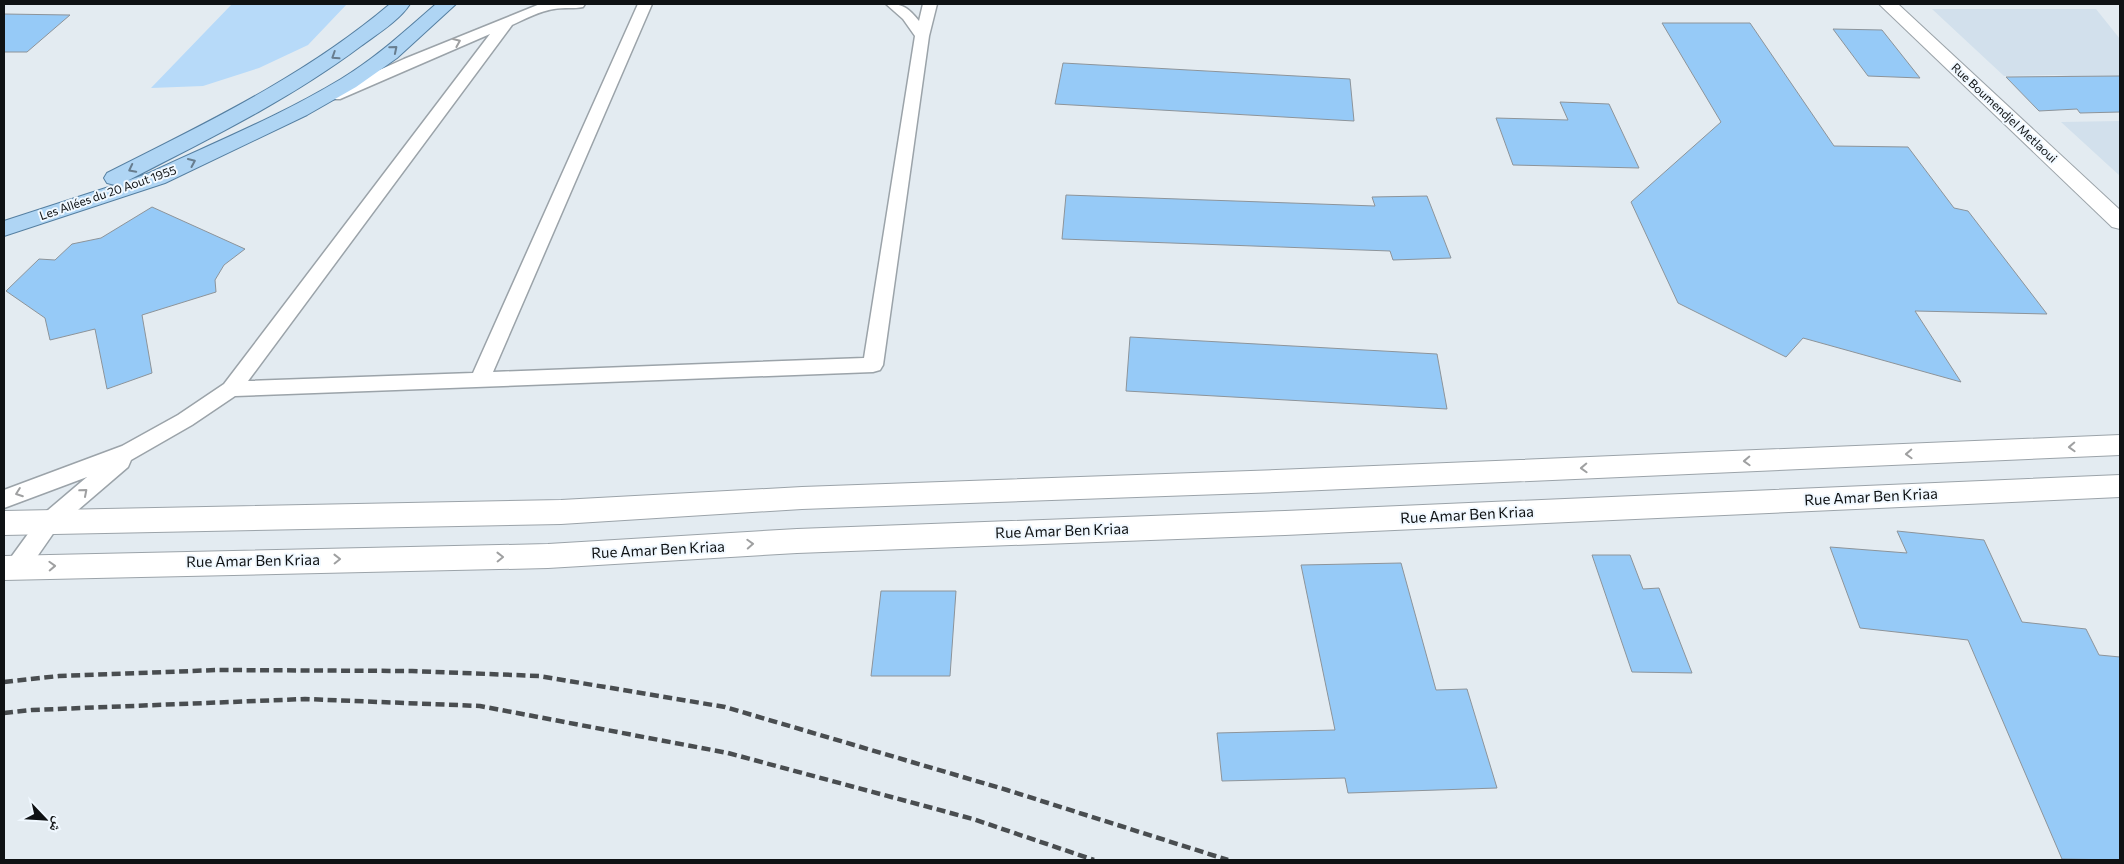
<svg xmlns="http://www.w3.org/2000/svg" width="2124" height="864" font-family="Commissioner,'Noto Naskh Arabic',sans-serif">
  <style>
    .built { fill: #d2e0ec }
    .green { fill: #b7daf9 }
    .building { fill: #96caf7; stroke: #8d949a }
    .lines { fill: none; stroke-linecap: round; stroke-linejoin: round }
    .service-casing { stroke: #9ba3a9; stroke-width: 3 }
    .tertiary-casing { stroke: #9ba3a9; stroke-width: 2 }
    .secondary-casing { stroke: #9ba3a9; stroke-width: 2 }
    .primary-casing { stroke: #557fa1; stroke-width: 2 }
    .service { fill: #fff; fill-rule: evenodd }
    .tertiary { fill: #fff; fill-rule: evenodd }
    .secondary { fill: #fff; fill-rule: evenodd }
    .primary { fill: #afd5f4; fill-rule: evenodd }
    .rail { stroke: #494d50; stroke-width: 4.5; stroke-dasharray: 9 4.5; stroke-linecap: butt }
    .oneway { stroke: #9fa0a1 }
    .oneway2 { stroke: #677d8f }
    .labels { text-anchor: middle; stroke-width: 4; stroke-linejoin: round; paint-order: stroke }
    .far-street-label { font-size: 12px; fill: #0f1214; stroke: #f0f8ff }
    .street-label { font-size: 15px; fill: #0f1214; stroke: #f0f8ff }
  </style>
  <rect width="100%" height="100%" fill="#e3ebf1"/>
  <path class="built" d="M1932,9h164l24,30v60l-20,-21 -45,-3 -51,1z
    M2120,121v55l-59,-54z"/>
  <path class="green" d="M184,4h163l-39,41 -49,23 -56,18 -52,2 81,-84z"/>
  <path class="building" d="M4,14l66,1 -43,37h-23z
    M1662,23h88l84,123 74,1 46,61 14,3 79,103 -132,-3 46,71 -158,-44 -17,19 -108,-54 -47,-101 90,-80z
    M1833,29l49,1 38,48 -52,-2z
    M1063,63l287,16 4,42 -299,-17z
    M2120,76v36l-40,1 -3,-4 -38,2 -33,-34z
    M1560,102l49,2 30,64 -126,-3 -17,-47 72,2z
    M1066,195l309,11 -3,-9 55,-1 24,62 -58,2 -3,-9 -328,-12z
    M152,207l93,42 -21,16 -9,15 1,12 -74,23 10,58 -45,16 -12,-60 -45,11 -5,-22 -39,-27 33,-32 16,1 17,-16 29,-6z
    M1130,337l307,17 10,55 -321,-18z
    M1897,531l87,9 38,82 64,7 13,26 21,2v203l-58,-1 -94,-219 -108,-12 -30,-81 77,6z
    M1592,555h38l13,34 16,-1 33,85 -60,-1z
    M1401,563l35,127 31,-1 30,99 -149,5 -3,-15 -123,3 -5,-48 118,-3 -34,-165z
    M881,591h75l-6,85h-79z"/>
  <g class="lines">
    <defs>
      <path id="service" d="M540,4h45l-2,3c-9,2 -19,0 -29,2 -14,2 -29,10 -42,16l-264,356 225,-8 165,-369h14l-159,368 371,-14 51,-322 -12,-17 -17,-15c16,-1 23,4 33,17l4,-17h14l-8,32 -46,329 -3,5 -7,2 -638,24 -43,29 -61,35 -3,7 -71,61 -32,46 -8,3 -8,-3 -4,-7 4,-7 32,-44 46,-39 -83,31v-18l118,-44 56,-31 46,-31 266,-350 -150,65h-12l-2,-3 2,-3 76,-34z"/>
      <path id="tertiary" d="M1879,4h19l222,206v19l-8,-2z"/>
      <path id="secondary" d="M2120,435v20l-844,37 -474,17 -241,15 -557,11v-24l557,-11 241,-13 474,-17z
        M2120,475v22l-835,38 -488,18 -249,15 -544,12v-24l544,-12 249,-15 488,-18z"/>
      <path id="primary" d="M390,4h20c-11,17 -33,30 -49,42 -72,54 -154,94 -234,135l22,-8c64,-30 131,-57 192,-94 35,-21 65,-49 95,-75h20l-59,54 -41,29 -49,28 -142,68 -161,53v-15l111,-36 -8,-2 -3,-5 3,-5c99,-50 198,-97 283,-169z"/>
    </defs>
    <use href="#service" class="service-casing"/>
    <use href="#tertiary" class="tertiary-casing"/>
    <use href="#secondary" class="secondary-casing"/>
    <use href="#primary" class="primary-casing"/>
    <use href="#service" class="service"/>
    <use href="#tertiary" class="tertiary"/>
    <use href="#secondary" class="secondary"/>
    <use href="#primary" class="primary"/>
    <path class="rail" d="M4,682l55,-6 159,-6 194,1 127,5 186,31 282,83 221,70
      M4,713l28,-3 273,-11 175,7 248,47 245,66 121,41"/>
  </g>
  <defs><path id="oneway-chevron" d="M-2-3.5L2.5 0L-2 3.5" fill="none" stroke-width="1.6" stroke-linecap="round" stroke-linejoin="round" transform="scale(1.25)"/></defs>
  <g class="oneway">
    <use href="#oneway-chevron" transform="translate(457 42) rotate(-23)"/>
    <use href="#oneway-chevron" transform="translate(2072 447) rotate(178)"/>
    <use href="#oneway-chevron" transform="translate(1909 454) rotate(178)"/>
    <use href="#oneway-chevron" transform="translate(1747 461) rotate(178)"/>
    <use href="#oneway-chevron" transform="translate(1584 468) rotate(178)"/>
    <use href="#oneway-chevron" transform="translate(84 492) rotate(-41)"/>
    <use href="#oneway-chevron" transform="translate(19 493) rotate(160)"/>
    <use href="#oneway-chevron" transform="translate(750 544) rotate(-3)"/>
    <use href="#oneway-chevron" transform="translate(500 557) rotate(-1)"/>
    <use href="#oneway-chevron" transform="translate(337 559) rotate(-1)"/>
    <use href="#oneway-chevron" transform="translate(52 566) rotate(-2)"/>
  </g>
  <g class="oneway2">
    <use href="#oneway-chevron" transform="translate(394 49) rotate(-40)"/>
    <use href="#oneway-chevron" transform="translate(335 56) rotate(147)"/>
    <use href="#oneway-chevron" transform="translate(192 162) rotate(-24)"/>
    <use href="#oneway-chevron" transform="translate(132 169) rotate(153)"/>
  </g>
  <g class="labels">
    <g class="far-street-label">
      <text transform="translate(2004 113) rotate(43)" y="4">Rue Boumendjel Metlaoui</text>
      <text transform="translate(108 193) rotate(-19)" y="4">Les Allées du 20 Aout 1955</text>
    </g>
    <g class="street-label">
      <text transform="translate(1871 497) rotate(-3)" y="5">Rue Amar Ben Kriaa</text>
      <text transform="translate(1467 515) rotate(-3)" y="5">Rue Amar Ben Kriaa</text>
      <text transform="translate(1062 531) rotate(-2)" y="5">Rue Amar Ben Kriaa</text>
      <text transform="translate(658 550) rotate(-3)" y="5">Rue Amar Ben Kriaa</text>
      <text transform="translate(253 561) rotate(-1)" y="5">Rue Amar Ben Kriaa</text>
    </g>
  </g>
  <rect width="2124" height="864" fill="none" stroke="#0f1214" stroke-width="10"/>
  <g transform="translate(45 819) rotate(115)" stroke="#f0f8ff" stroke-width="4" paint-order="stroke">
  <path d="M0-4L9 19L0 12L-9 19Z" fill="#0f1214"/>
  <text y="-8" font-size="14" font-weight="bold" text-anchor="middle" fill="#0f1214">ش</text>
  </g>
</svg>
